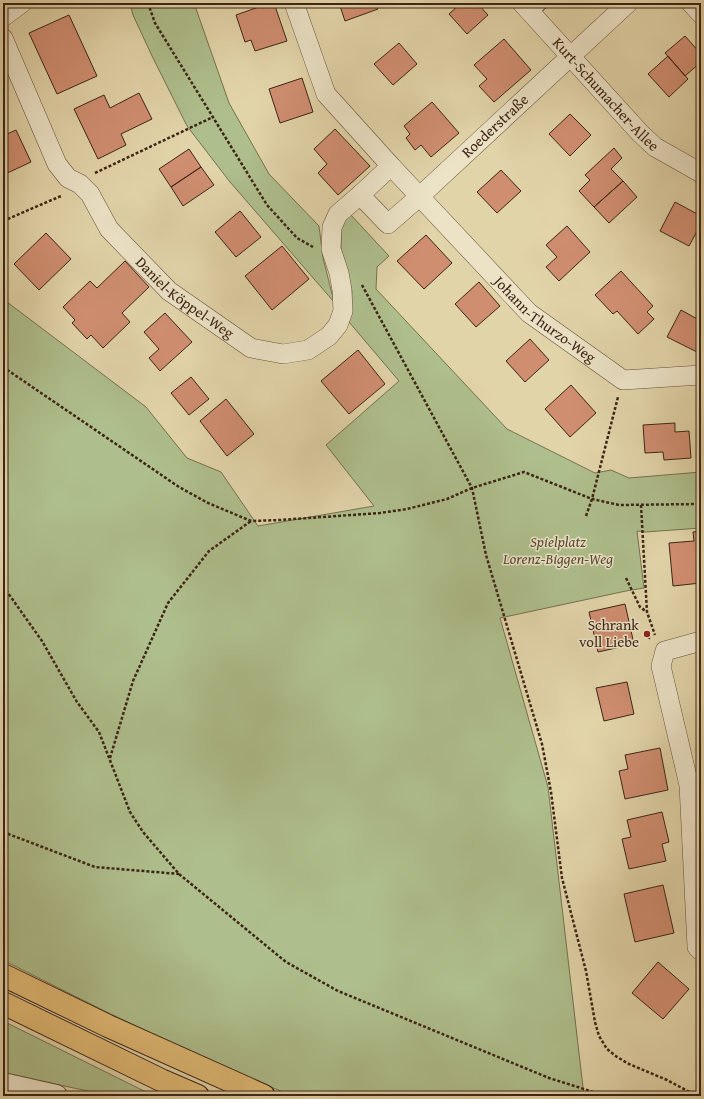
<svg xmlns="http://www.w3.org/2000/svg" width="704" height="1099" font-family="'Gentium Book Plus',serif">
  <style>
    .green { fill: #aebe8c; stroke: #757150 }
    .building { fill: #d08e71; stroke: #3c2415 }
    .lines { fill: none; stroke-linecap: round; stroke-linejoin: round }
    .service-casing { stroke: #66503a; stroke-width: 12 }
    .minor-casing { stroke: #66503a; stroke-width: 20 }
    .tertiary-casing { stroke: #66503a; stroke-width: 24 }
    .trunk-casing { stroke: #3c2415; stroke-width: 24 }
    .path { stroke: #3c2415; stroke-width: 2.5; stroke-dasharray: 3 2; stroke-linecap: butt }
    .service { stroke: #ece3c7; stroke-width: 10 }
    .minor { stroke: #ece3c7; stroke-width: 19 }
    .tertiary { stroke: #ece3c7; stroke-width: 22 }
    .trunk { stroke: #e1ba74; stroke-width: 22 }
    .poi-dot { fill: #8f2418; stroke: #ece3c7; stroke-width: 1.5 }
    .labels { text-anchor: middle; stroke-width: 3; stroke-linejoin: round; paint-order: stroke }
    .street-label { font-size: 15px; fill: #3c2415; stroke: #ece3c7 }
    .park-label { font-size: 15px; font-style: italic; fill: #584a33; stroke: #ece3c7 }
    .poi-label { font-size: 15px; fill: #3c2415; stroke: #ece3c7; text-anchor: end }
  </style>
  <rect width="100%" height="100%" fill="#e2d4a9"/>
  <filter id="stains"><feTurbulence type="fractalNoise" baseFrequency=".005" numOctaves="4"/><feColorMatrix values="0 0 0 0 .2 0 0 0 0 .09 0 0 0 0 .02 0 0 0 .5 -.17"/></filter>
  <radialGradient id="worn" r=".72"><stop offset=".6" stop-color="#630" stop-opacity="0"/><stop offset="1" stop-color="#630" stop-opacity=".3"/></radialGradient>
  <path class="green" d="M130,3h64l35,100 40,71 50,52 4,32 11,44 -104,-120 -43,-56 -34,-68 -20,-43z
    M350,214l39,42 -12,11 -1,22 131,140 88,44 16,-3 18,8 72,-6v56l-56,4 -8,-1 7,57 -18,3 -126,27 48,169 36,309h-291c-99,-39 -195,-88 -290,-136v-661l143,108 41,51 34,14 37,54 116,-20 -48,-61 73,-64 -50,-59 3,-31 -11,-43v-27z
    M3,1021l141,70 11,5h-56l-11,-5 -85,-18z"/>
  <path class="building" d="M270,3h4l13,38 -32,10 -4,-11 -6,2 -9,-27z
    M339,3h36l3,6 -33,12z
    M461,3h16l11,12 -21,19 -18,-20z
    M69,15l28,61 -40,18 -28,-61z
    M685,36l16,18v8l-16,14 -20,-23z
    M504,39l27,31 -37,32 -15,-16 8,-7 -13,-14z
    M399,43l18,21 -24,21 -19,-21z
    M668,56l20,23 -19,18 -21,-23z
    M302,78l11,34 -33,11 -11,-34z
    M139,93l13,26 -31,15 5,11 -28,14 -24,-50 30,-14 6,13z
    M432,102l27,31 -28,24 -10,-12 -6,5 -9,-12 4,-4 -6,-8z
    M570,114l21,21 -21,21 -21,-22z
    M335,129l35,37 -32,29 -20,-22 9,-9 -13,-15z
    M16,130l15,32 -28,13v-39z
    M614,148l8,10 -11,11 12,12 -29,26 -15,-16 11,-11 -5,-5z
    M189,149l12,18 -30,20 -12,-18z
    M201,167l13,18 -31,21 -12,-19z
    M501,170l20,21 -24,22 -20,-21z
    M623,181l14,16 -28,26 -15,-16z
    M675,202l26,14v8l-12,22 -29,-15z
    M240,211l21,26 -25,20 -21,-25z
    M567,226l23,26 -31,29 -13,-14 11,-10 -11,-12z
    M46,233l25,26 -32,31 -25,-26z
    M426,235l26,28 -28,26 -27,-28z
    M282,246l27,33 -37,31 -27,-34z
    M125,261l24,26 -27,26 8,9 -27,26 -12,-13 -4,4 -15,-16 3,-3 -12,-13 27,-26 7,7z
    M621,271l32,35 -6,6 7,7 -16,15 -21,-23 -4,3 -18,-19z
    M479,282l21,24 -24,21 -21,-23z
    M681,310l20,11v33l-34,-17z
    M165,313l27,29 -32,29 -11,-13 10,-9 -15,-17z
    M530,339l19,21 -24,22 -19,-21z
    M358,350l27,34 -36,30 -28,-33z
    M191,377l18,22 -20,16 -18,-22z
    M571,385l25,28 -26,24 -25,-28z
    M226,399l28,35 -27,22 -27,-35z
    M675,423v9l14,-1 2,27 -27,2 -1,-8 -18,1 -2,-28z
    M701,531v52l-28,3 -4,-43 25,-2 -1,-9z
    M625,604l9,40 -36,8 -9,-40z
    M647,632l3,7 -6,-3z
    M627,682l7,32 -30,7 -8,-33z
    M660,748l8,42 -43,9 -6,-28 9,-2 -3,-14z
    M662,812l7,30 -7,2 4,17 -37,8 -7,-30 9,-2 -4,-17z
    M663,885l11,48 -39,9 -11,-48z
    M658,962l31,27 -26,30 -31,-26z"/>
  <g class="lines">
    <defs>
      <path id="service" d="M532,13l11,-10"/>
      <g id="minor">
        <path d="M294,3l32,91 65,72"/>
        <path id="s1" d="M522,3l118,130 15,14 46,26"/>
        <path id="s2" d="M628,3l-209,194 -31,27 -28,-29 31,-29 138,147 94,67 78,-5"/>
        <path d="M691,3l10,11"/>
        <path d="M3,17l19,-14"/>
        <path id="s3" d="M3,38l54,126 11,14 12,6 10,10 19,35 60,62 82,57 32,6 25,-4 21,-14 9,-11 5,-14 -1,-21 -3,-17 -8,-24 1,-22 6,-13 22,-19"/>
        <path d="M701,641l-36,10 -4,15 28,119 8,162 4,4"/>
      </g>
      <path id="tertiary" d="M3,1084l53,12"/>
      <path id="trunk" d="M3,975l105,51 156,70
        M3,1003l158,77 37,16"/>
    </defs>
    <use href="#service" class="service-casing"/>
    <use href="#minor" class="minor-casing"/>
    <use href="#tertiary" class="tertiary-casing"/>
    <use href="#trunk" class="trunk-casing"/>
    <path class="path" d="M148,3l7,20 112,182 30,33 16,9
      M95,173l118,-56
      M3,221l58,-25
      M362,285l110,203 14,67 56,189 9,48 11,86 24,93 9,51 4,14 8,13 10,8 12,7 38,16 30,16
      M3,367l176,120 29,16 43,18 29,-1 100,-7 27,-4 40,-10 25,-11 52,-16 68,27 27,6 82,-1
      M641,505l6,107 8,23
      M586,516l6,-17 26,-102
      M626,578l14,29 7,5
      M3,586l39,55 35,61 22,30 31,80 13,20 36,42 107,88 52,29 211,87 57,18
      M110,758l23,-77 35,-78 41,-52 42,-30
      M3,832l92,35 84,7"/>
    <use href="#service" class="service"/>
    <use href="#minor" class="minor"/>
    <use href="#tertiary" class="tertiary"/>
    <use href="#trunk" class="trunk"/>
  </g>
  <circle class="poi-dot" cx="647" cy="634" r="4"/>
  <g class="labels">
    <g class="street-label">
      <text dy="5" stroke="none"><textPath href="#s1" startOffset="124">Kurt-Schumacher-Allee</textPath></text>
      <text transform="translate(495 126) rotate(-43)" y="5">Roederstraße</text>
      <text dy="5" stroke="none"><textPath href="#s3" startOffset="325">Daniel-Köppel-Weg</textPath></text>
      <text dy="5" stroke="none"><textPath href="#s2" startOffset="627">Johann-Thurzo-Weg</textPath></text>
    </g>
    <g class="park-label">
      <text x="558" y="547">Spielplatz<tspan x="558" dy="17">Lorenz-Biggen-Weg</tspan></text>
    </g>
    <g class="poi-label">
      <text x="639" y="630">Schrank<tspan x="639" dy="17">voll Liebe</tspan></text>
    </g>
  </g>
  <rect width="704" height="1099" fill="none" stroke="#e2d4a9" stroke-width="16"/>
  <rect x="4" y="4" width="696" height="1091" fill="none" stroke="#3c2415" stroke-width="2"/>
  <rect x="8" y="8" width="688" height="1083" fill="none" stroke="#3c2415"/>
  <rect width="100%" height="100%" filter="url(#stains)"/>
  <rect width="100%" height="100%" fill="url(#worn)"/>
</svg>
